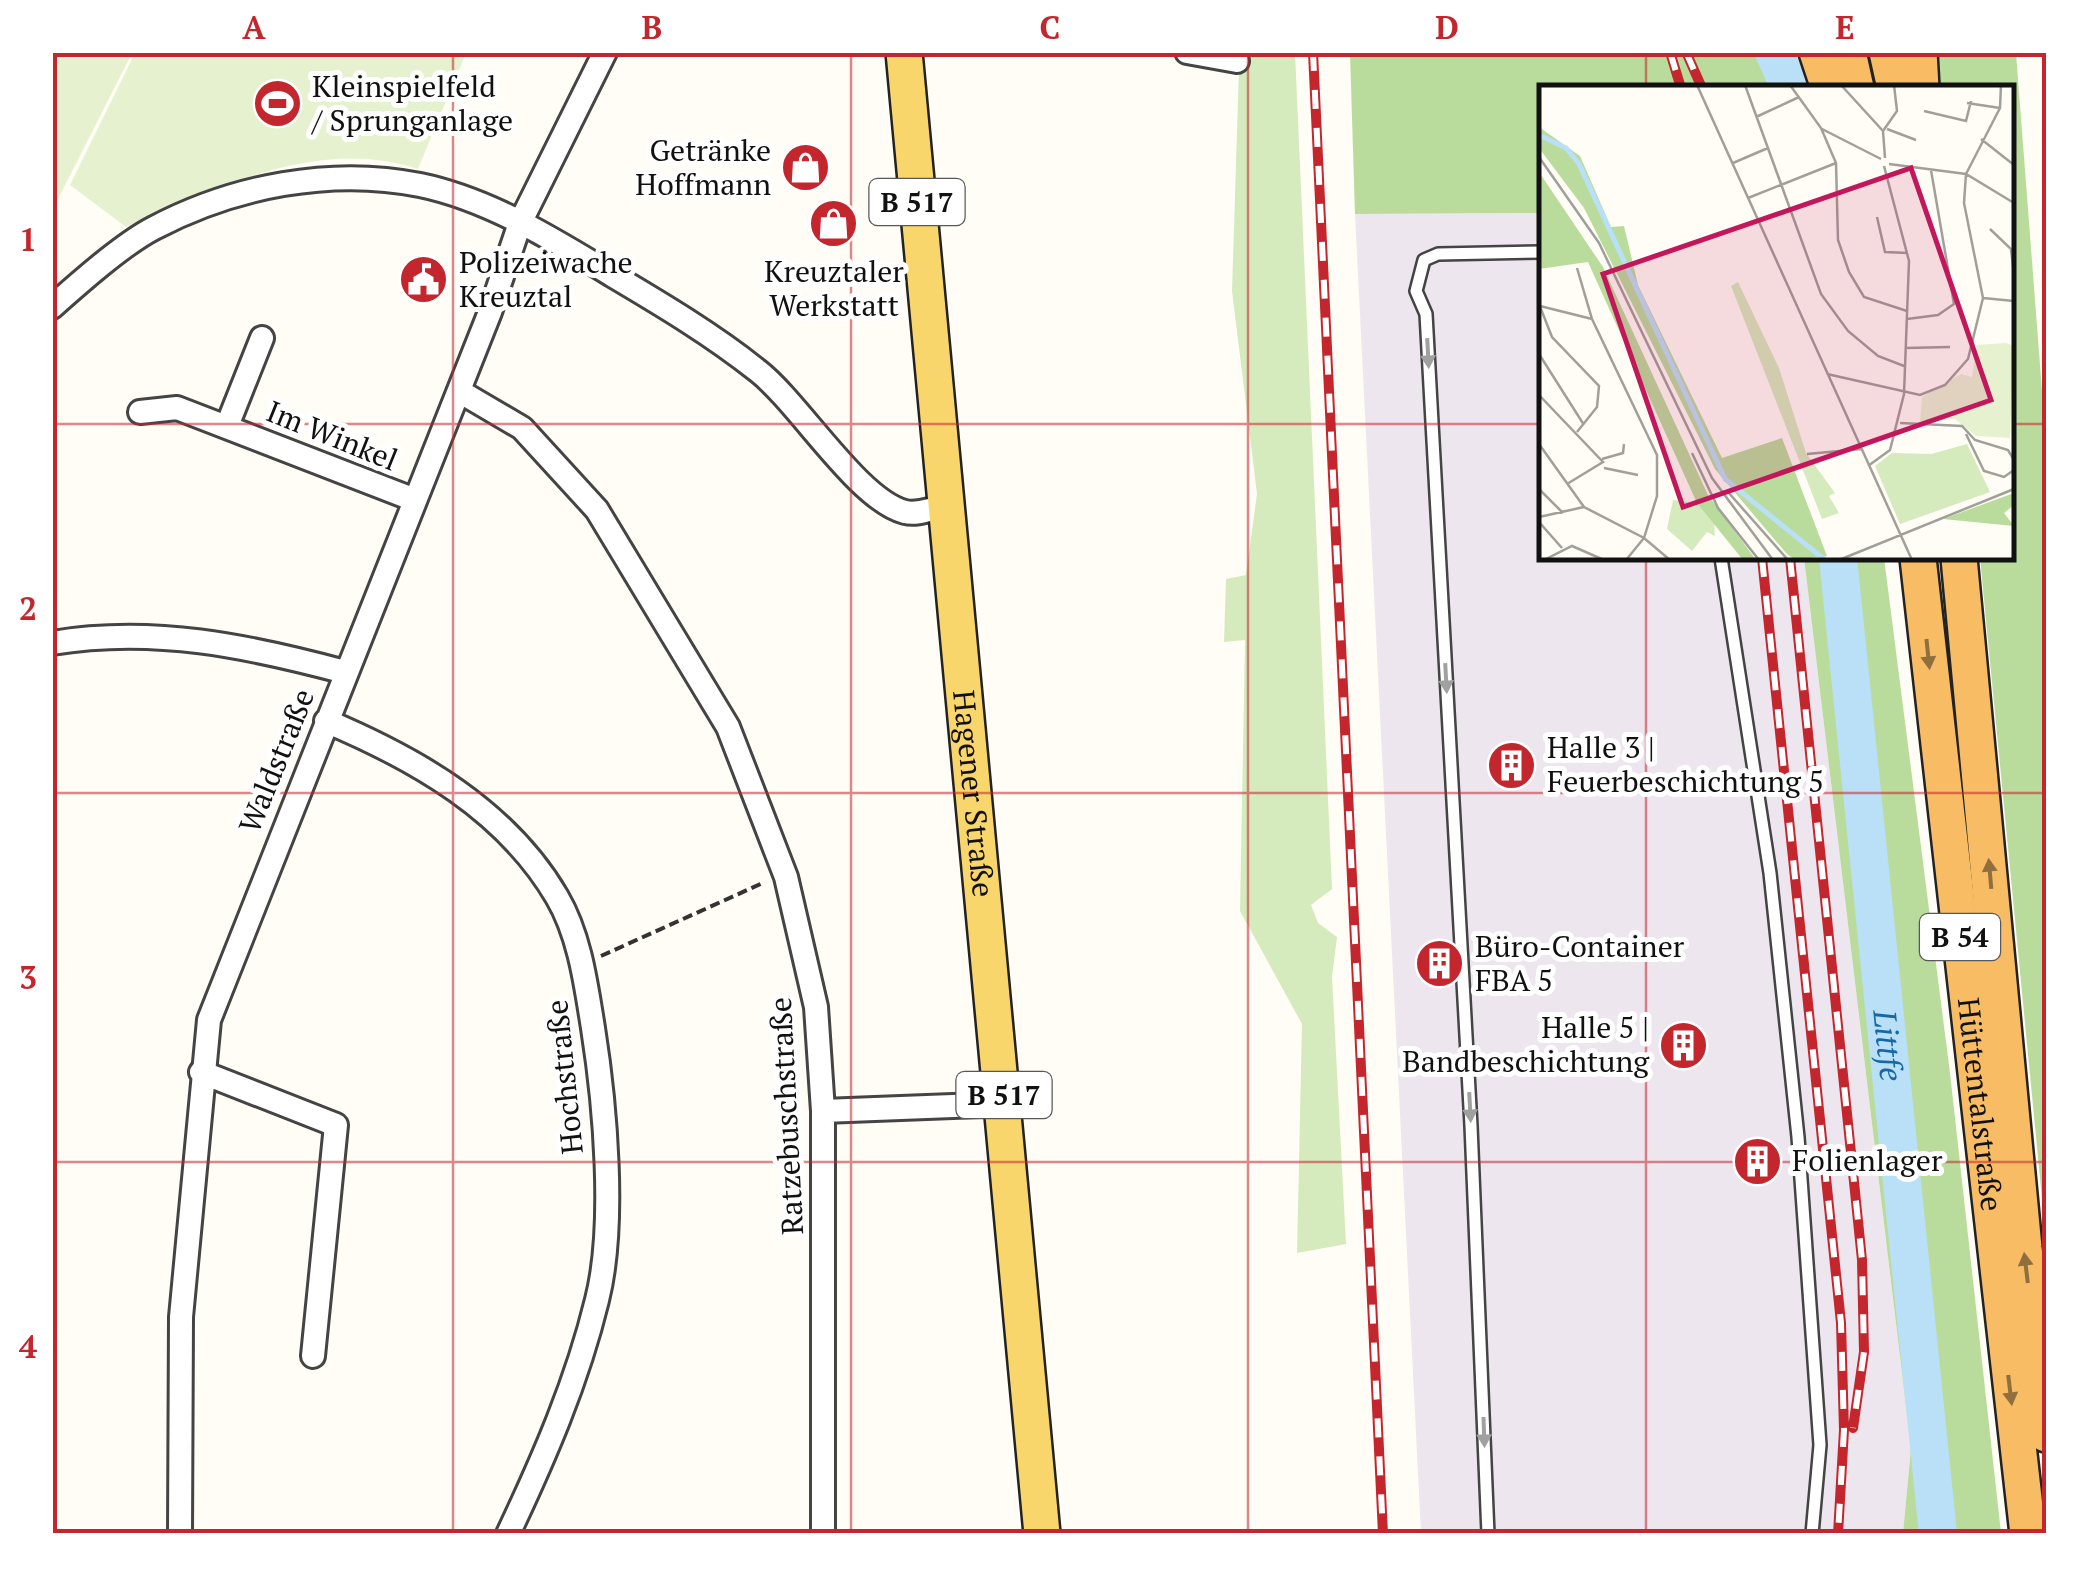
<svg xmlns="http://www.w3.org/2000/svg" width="2099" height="1586" font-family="'PT Serif',serif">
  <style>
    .industrial { fill: #eee6ef }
    .green { fill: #d5ebbd }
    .forest { fill: #b9dc9c }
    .pitch { fill: #e6f2cf }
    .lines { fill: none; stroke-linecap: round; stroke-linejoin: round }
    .river { stroke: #b9e0f7; stroke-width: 38 }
    .service-casing { stroke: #444; stroke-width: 16 }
    .minor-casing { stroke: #444; stroke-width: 28 }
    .primary-casing { stroke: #222; stroke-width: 40 }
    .trunk-casing { stroke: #222; stroke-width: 40 }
    .path { stroke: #333; stroke-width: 4; stroke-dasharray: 10 5; stroke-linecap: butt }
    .service { stroke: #fff; stroke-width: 11 }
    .minor { stroke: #fff; stroke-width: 22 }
    .primary { stroke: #f9d66b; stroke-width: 35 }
    .trunk { stroke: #f7bc64; stroke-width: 35 }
    .rail-casing { stroke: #c4262e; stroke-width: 10 }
    .rail { stroke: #fff; stroke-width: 6; stroke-dasharray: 19; stroke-linecap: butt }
    .oneway { fill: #a0a0a0 }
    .oneway2 { fill: #906f3f }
    .grid { fill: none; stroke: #c4262e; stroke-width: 2.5; stroke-opacity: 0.55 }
    .labels { text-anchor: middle; stroke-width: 10; stroke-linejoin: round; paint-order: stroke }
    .shield { fill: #fff; stroke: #585858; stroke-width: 2.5 }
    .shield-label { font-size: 28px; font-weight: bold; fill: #111 }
    .poi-label { font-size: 30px; fill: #111; stroke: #fff; text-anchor: start }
    .street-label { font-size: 30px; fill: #111; stroke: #fff }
    .water-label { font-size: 32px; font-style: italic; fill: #1768a6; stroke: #fff }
    .inset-river { fill: none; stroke: #b9e0f7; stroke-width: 5 }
    .inset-road { fill: none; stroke: #a09f9a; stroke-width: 2.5 }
    .view { fill: #c2185b; fill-opacity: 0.15; stroke: #c2185b; stroke-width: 5 }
    .inset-edge { fill: none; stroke: #111; stroke-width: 5 }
    .neatline { fill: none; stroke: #c4262e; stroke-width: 4 }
    .grid-label { font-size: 32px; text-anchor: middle; font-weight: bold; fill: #c4262e }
  </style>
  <rect width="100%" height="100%" fill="#fffdf5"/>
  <path class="industrial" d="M1541,213l1,345h262l107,890 -8,85h-482l-66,-1319z"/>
  <path class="green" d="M1215,53h80l37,836 -21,16 7,18 19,14 -5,40 14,267 -49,9 5,-229 -62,-113 5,-271 -21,2 2,-63 20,-4 11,-81 -25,-203 7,-222z"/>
  <path class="forest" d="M1350,53h444l11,34 -263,1 -1,125 -186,1z
    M1930,53h86l30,390v797l-66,-682h32v-470l-78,-1z
    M1804,558h80l66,515 51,460h-98l8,-85z"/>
  <path class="pitch" d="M53,52l79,1 -79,156 -1,-156z
    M135,53h331l-48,116c-99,-33 -202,19 -292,58l-56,-42z"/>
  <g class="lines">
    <g class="river">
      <path d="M1774,52l16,36"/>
      <path id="s1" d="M1838,558l100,976"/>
    </g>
    <defs>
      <path id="service" d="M1721,558l49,315 28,264 22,308 -8,89
        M1488,1534l-17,-408 -45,-812 -10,-23 8,-31 14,-6 104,-2"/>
      <path id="minor" d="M1187,52l50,9
        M52,307c27,-24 71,-63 102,-79 80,-42 177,-61 266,-43 68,14 133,54 192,90 49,29 101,60 146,96 41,32 100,129 147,141 12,3 26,-3 38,-5
        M459,391l63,37 75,82 131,217 58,150 30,130 7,104v423
        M140,412l37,-4 238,92
        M227,426l35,-88
        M52,643c101,-17 196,3 293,29
        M326,721c90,38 180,89 231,176 23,39 29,88 36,131 12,76 23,197 4,272 -20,82 -53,158 -89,234
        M201,1072l135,53 -23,231
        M823,1111l182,-7
        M180,1534l1,-217 28,-297 281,-708 30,-89 85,-171"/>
      <g id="primary">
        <path id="s2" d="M904,52c42,495 96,987 138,1482"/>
      </g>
      <g id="trunk">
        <path d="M1817,52l12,36"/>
        <path d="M1848,52l8,36"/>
        <path d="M1887,52l8,36"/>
        <path d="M1919,52l2,36"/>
        <path id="s3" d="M1918,558l110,976"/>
        <path d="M1959,558l65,690 22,186"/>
      </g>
    </defs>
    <use href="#service" class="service-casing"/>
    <use href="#minor" class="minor-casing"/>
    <use href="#primary" class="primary-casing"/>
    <use href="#trunk" class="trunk-casing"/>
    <path class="path" d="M601,956l164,-74"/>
    <use href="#service" class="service"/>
    <use href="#minor" class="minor"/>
    <use href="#primary" class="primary"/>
    <use href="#trunk" class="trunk"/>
    <defs>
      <path id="rail" d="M1313,52l70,1482
        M1670,52l11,36
        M1686,52l16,36
        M1762,558l79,765 3,107 -6,104
        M1790,558l72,702 2,92 -11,76"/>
    </defs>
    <use href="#rail" class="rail-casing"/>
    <use href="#rail" class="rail"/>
  </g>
  <defs><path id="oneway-solid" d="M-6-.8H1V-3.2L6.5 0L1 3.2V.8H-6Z" transform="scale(2.5)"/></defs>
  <g class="oneway">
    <use href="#oneway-solid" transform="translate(1428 353) rotate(87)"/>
    <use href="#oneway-solid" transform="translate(1446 678) rotate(87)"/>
    <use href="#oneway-solid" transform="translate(1470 1107) rotate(87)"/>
    <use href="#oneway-solid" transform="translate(1484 1432) rotate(88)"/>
  </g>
  <g class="oneway2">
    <use href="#oneway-solid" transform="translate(1928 654) rotate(84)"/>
    <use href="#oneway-solid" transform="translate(1990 874) rotate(-95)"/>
    <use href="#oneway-solid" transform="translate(2026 1268) rotate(-97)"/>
    <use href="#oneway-solid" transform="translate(2010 1390) rotate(83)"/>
  </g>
  <path class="grid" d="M453,52v1482M851,52v1482M1248,52v1482M1646,52v36M52,424h1490M2012,424h34M1646,558v976M52,793h1994M52,1162h1994"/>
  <defs>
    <symbol id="stadium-disc" viewBox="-11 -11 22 22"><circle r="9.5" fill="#c4262e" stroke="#fff"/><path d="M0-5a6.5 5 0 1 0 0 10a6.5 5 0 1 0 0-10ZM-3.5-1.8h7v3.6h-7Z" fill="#fff"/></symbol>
    <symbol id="shop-disc" viewBox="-11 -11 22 22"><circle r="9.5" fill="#c4262e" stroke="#fff"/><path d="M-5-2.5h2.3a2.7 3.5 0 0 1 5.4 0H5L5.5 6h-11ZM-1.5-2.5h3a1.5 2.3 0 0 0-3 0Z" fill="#fff"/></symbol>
    <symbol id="civic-disc" viewBox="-11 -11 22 22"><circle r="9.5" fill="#c4262e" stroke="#fff"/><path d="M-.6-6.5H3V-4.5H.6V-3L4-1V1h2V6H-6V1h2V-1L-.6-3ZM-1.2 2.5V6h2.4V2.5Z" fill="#fff"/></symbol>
    <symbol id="building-disc" viewBox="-11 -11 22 22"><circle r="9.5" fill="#c4262e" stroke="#fff"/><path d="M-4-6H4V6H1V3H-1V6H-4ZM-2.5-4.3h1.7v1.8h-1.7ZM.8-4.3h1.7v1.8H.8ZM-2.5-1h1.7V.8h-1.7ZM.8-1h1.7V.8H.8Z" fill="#fff"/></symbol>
  </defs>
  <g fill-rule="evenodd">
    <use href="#stadium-disc" x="250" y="76" width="55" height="55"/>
    <use href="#shop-disc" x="778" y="140" width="55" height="55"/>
    <use href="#shop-disc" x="806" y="196" width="55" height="55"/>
    <use href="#civic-disc" x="396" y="252" width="55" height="55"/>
    <use href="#building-disc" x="1484" y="738" width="55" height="55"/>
    <use href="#building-disc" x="1412" y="936" width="55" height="55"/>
    <use href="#building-disc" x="1656" y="1018" width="55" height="55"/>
    <use href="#building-disc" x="1730" y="1134" width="55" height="55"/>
  </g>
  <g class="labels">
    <g class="shield">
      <rect x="869.5" y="179" width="95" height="46" rx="8"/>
      <rect x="1920" y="914" width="80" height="46" rx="8"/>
      <rect x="956.5" y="1072" width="95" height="46" rx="8"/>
    </g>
    <g class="shield-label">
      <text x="917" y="212">B 517</text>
      <text x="1960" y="947">B 54</text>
      <text x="1004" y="1105">B 517</text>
    </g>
    <g class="poi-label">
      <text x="312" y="97">Kleinspielfeld<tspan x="312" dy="34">/ Sprunganlage</tspan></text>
      <text x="771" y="161" text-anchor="end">Getränke<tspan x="771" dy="34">Hoffmann</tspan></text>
      <text x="459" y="273">Polizeiwache<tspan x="459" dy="34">Kreuztal</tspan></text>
      <text x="834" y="282" text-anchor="middle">Kreuztaler<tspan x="834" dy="34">Werkstatt</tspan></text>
      <text x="1547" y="758">Halle 3 |<tspan x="1547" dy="34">Feuerbeschichtung 5</tspan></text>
      <text x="1475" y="957">Büro-Container<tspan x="1475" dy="34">FBA 5</tspan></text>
      <text x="1649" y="1038" text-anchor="end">Halle 5 |<tspan x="1649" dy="34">Bandbeschichtung</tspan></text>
      <text x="1792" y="1171">Folienlager</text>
    </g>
    <g class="street-label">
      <text transform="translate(332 436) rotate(22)" y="10">Im Winkel</text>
      <text transform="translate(277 761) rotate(-68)" y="10">Waldstraße</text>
      <text dy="10" stroke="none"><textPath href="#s2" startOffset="745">Hagener Straße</textPath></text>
      <text transform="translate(565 1077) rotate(-96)" y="10">Hochstraße</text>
      <text dy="10" stroke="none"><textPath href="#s3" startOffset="550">Hüttentalstraße</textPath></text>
      <text transform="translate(787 1116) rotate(-93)" y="10">Ratzebuschstraße</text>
    </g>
    <g class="water-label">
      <text dy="11" stroke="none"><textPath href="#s1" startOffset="490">Littfe</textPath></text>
    </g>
  </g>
  <g transform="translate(1539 85)">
    <rect width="475" height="475" fill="#fffdf5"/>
    <path d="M199,197l41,86 27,85 29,40 -6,3 10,17 -17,6 -91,-233zM428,359l23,48 -90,32 -25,-58 17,-13 39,1zM134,415l24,3 17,19 1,14 -8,-4 -15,19 -25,-22z" fill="#d5ebbd"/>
    <path d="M0,42l41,29 31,71 13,-1 14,59 84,173 60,-20 45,118 -32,4 -9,-7 -71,-84 -131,-261 -45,-60zM0,87l64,95 105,228 48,65h-13l-46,-57 -109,-241 -49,7zM475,408v12l-10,8 10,13 -71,-7z" fill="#b9dc9c"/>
    <path d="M467,258l8,3 -4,92 -34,-2 -21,-17 -35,3 2,-25 39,-23 11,3 5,-32z" fill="#e6f2cf"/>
    <path class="inset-river" d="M0,50l27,13 13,16 146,315 100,81"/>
    <path class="inset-road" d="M158,0l215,475M206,0l76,209 27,37 30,25 26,10M251,0l31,43 15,35 2,77 11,32 15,25 43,14M302,0l42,46 2,27M428,18l33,5M385,26l42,10 5,-20M217,32l43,-20M283,44l59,30M348,44l29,11M344,46l14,-20 -3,-26M442,54l33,26M0,72l60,86 113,235 61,82M194,78l35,-15M350,79l77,10 48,29M209,113l88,-35M338,132l8,35 23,1M451,144l21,20 3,25M38,183l15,51 65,136v41l-13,42 -18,22M444,213l31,3M0,219l13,33 47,49 -2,21 -20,25M1,221l52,13M368,234l31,-4 16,-11 -23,-134M366,263l45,-1M0,269l45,71M288,289l93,21 25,-10 23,-26 15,-61 -19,-95 2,-29 34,-66 1,-23M0,310l64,67 -36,22M361,338l62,3 13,14 33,10 6,10M427,349l18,37 20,6 10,-7M0,359l45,63 60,31 26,22M153,368l26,55 41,52M268,369l54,-5M63,374l21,-6 1,-9M329,381l22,-16 14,-56 5,-133 -25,-95M65,383l34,7M0,404l24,24M189,407l60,68M0,432l45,-10M0,437l23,26M5,475l28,-14 32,14M300,475l175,-71"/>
    <path class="view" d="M372,83l80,232 -308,107 -80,-233z"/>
    <rect width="475" height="475" class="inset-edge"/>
  </g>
  <rect width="2099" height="1586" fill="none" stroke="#ffffff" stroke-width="110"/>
  <rect x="55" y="55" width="1989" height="1476" class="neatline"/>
  <g class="grid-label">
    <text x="254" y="39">A</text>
    <text x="652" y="39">B</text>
    <text x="1050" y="39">C</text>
    <text x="1447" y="39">D</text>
    <text x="1845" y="39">E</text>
    <text x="28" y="251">1</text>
    <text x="28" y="620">2</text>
    <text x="28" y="989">3</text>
    <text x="28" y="1358">4</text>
  </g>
</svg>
